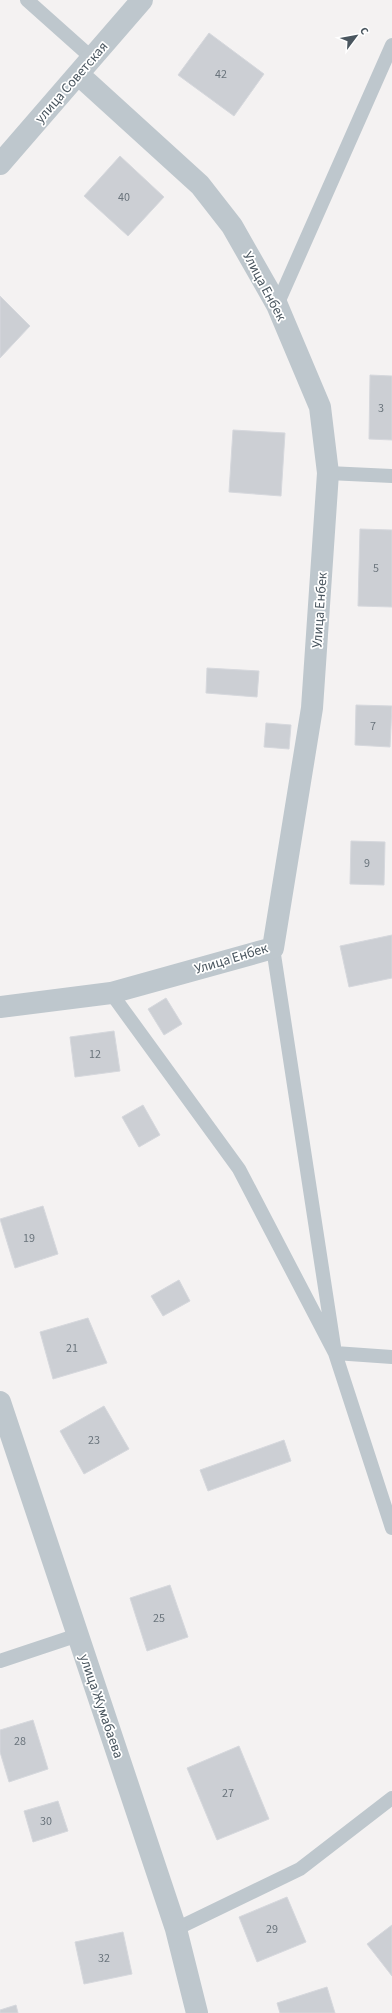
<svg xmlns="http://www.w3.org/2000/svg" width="392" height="2013" font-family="'Source Sans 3',sans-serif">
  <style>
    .building { fill: #cccfd4; stroke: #d6d8dd }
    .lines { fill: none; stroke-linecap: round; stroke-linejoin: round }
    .service { stroke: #bec7cd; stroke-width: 14 }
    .minor { stroke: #bec7cd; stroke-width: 22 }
    .labels { text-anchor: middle; stroke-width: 3.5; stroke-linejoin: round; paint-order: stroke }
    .number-label { font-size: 12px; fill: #6a747c }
    .street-label { font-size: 14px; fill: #4a565f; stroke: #fff }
  </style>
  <rect width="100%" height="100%" fill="#f4f2f2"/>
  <path class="building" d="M209,33l55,41 -30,42 -56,-41z
    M120,156l44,41 -36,39 -44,-40z
    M0,296l30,30 -30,32z
    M370,375l22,1v64l-23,-1z
    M233,430l52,3 -4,63 -52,-4z
    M360,529l32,1v77l-34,-1z
    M207,668l52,3 -2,26 -51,-4z
    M356,705l36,1 -2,41 -35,-2z
    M266,723l25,2 -2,24 -25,-2z
    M351,841l34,1 -1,43 -34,-1z
    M392,935v43l-43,9 -9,-41z
    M166,998l16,26 -18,11 -16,-26z
    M114,1031l6,40 -45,6 -5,-40z
    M143,1105l17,30 -21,12 -17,-30z
    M43,1206l15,48 -43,14 -15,-49z
    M179,1280l11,21 -27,15 -12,-20z
    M88,1318l19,45 -54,16 -13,-47z
    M104,1406l25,43 -45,25 -24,-43z
    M284,1440l7,21 -83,30 -8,-21z
    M170,1585l18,52 -41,14 -17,-53z
    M33,1720l15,49 -39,13 -9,-30v-22z
    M239,1746l30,73 -52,21 -30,-72z
    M58,1801l10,30 -35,11 -9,-31z
    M287,1897l19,45 -49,20 -18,-45z
    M392,1925v51l-25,-32z
    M123,1932l9,42 -48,10 -9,-42z
    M327,1987l8,26h-55l-3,-10z
    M16,2005l2,8h-18v-3z"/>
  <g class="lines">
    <path class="service" d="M27,0l65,58
      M277,305l115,-260
      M328,473l64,3
      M273,948l62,405 57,175
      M111,993l128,176 96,184 57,4
      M0,1661l78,-26
      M176,1929l124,-60 92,-71"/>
    <path class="minor" d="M0,164l142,-164
      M0,1007l111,-14 162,-45 39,-240 16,-235 -8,-66 -43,-102 -45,-79 -32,-41 -122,-111
      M0,1402l176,527 21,84"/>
  </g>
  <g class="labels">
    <g class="number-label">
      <text x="221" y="78">42</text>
      <text x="124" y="201">40</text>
      <text x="381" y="412">3</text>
      <text x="376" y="572">5</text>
      <text x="373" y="730">7</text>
      <text x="367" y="867">9</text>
      <text x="95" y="1058">12</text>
      <text x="29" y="1242">19</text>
      <text x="72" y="1352">21</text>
      <text x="94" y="1444">23</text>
      <text x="159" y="1622">25</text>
      <text x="20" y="1745">28</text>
      <text x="228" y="1797">27</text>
      <text x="46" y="1825">30</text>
      <text x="272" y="1933">29</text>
      <text x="104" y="1962">32</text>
    </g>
    <g class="street-label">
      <text transform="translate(71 82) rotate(-49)" y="5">улица Советская</text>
      <text transform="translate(265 286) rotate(62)" y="5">Улица Енбек</text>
      <text transform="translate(319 610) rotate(-86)" y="5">Улица Енбек</text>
      <text transform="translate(231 958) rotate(-17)" y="5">Улица Енбек</text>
      <text transform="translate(102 1706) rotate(71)" y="5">улица Жумабаева</text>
    </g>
  </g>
  <g transform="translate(356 36) rotate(58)" stroke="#ffffff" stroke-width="3" paint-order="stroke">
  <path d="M0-3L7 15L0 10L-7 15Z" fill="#4a565f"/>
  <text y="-6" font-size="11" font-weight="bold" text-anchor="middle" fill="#4a565f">С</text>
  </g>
</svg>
